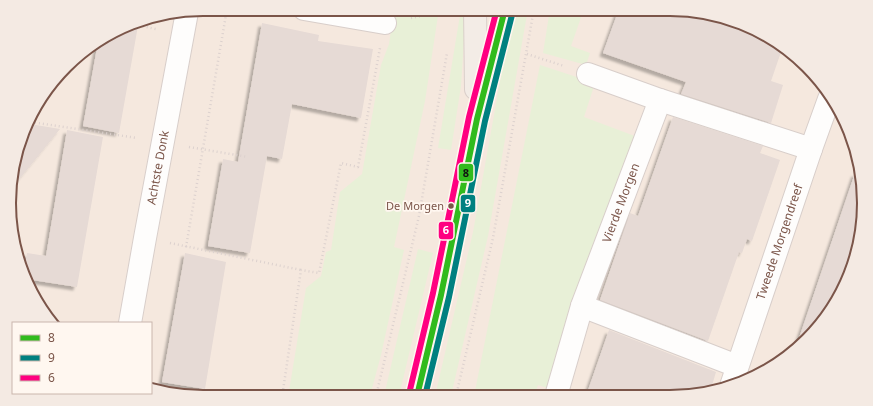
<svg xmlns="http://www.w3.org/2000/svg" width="873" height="406" font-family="'Noto Sans',sans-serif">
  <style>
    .residential { fill: #f5e8de }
    .green { fill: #e8f0d7 }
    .building { fill: #e6dad5; filter: url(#shadow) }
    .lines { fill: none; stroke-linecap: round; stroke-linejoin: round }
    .minor-casing { stroke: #d8ceca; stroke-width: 24 }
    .major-casing { stroke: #dacfca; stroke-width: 24 }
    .path { stroke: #dcd1ce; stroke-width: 2.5; stroke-dasharray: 1 3; stroke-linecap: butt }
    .minor { stroke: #fefdfc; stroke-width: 22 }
    .major { stroke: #f3ece6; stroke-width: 22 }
    .bus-1-casing { stroke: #fff7f0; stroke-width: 9 }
    .bus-2-casing { stroke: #fff7f0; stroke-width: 9 }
    .bus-3-casing { stroke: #fff7f0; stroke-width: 9 }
    .bus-1 { stroke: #31bb1d; stroke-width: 6 }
    .bus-2 { stroke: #008080; stroke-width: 6 }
    .bus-3 { stroke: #ff0080; stroke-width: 6 }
    .bus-dot { fill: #7b5549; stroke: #fff7f0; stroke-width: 1.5 }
    .labels { text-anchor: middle; stroke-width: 3.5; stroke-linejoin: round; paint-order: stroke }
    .bus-label { font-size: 11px; fill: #7b5549; stroke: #fff7f0; text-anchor: end }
    .street-label { font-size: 12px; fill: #7b5549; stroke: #fff7f0 }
    .rim { fill: none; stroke: #7b5549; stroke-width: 2 }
    .line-badge { stroke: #fff7f0; stroke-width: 1.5 }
    .badge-label { font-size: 11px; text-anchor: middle; font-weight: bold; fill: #fff }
    .pale-badge-label { font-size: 11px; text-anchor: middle; font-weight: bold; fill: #111 }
  </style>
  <defs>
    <filter id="shadow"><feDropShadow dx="-3.5" dy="3.5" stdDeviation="1" flood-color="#0004"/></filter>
  </defs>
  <rect width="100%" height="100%" fill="#f9f3ee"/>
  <path class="residential" d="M203,9h467l74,15 63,42 42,63 15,74 -15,74 -25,44 -36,36 -44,25 -48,13 -493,2 -52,-10v-64h-97l-25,-34 -18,-61 2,-63 29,-70 43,-46 55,-30z"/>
  <path class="green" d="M394,9h45l-14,92 -31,146 10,3 -23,105 -11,41 -82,1 18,-109 15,-12 5,-24 5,-2 9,-58 22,-18 19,-109 8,-21z
    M461,9h5l-5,77 -10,64 -13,-2z
    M513,9h15l-40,227 -37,160h-16l38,-164z
    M550,9h34l-13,37 19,7 -4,12 -43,-12z
    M540,65l55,18 -11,34 56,21 -78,255 -24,-8 -4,11h-60z
    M418,249l15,4 -34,143h-15z"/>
  <path class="building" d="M619,9h51l74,15 38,25 -11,32 12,4 -12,38 -90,-29 5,-12 -83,-29z
    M139,20l-20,113 -36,-7 15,-84z
    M262,23l57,12 -1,6 55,8 -12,69 -69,-14 -10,55 -15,-3 -17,97 -42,-7 15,-87 15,3z
    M673,117l90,29 -3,7 20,7 -28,81 -5,-2 -5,14 -3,-1 -31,89 -108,-41 30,-87 8,3z
    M30,124l30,5 -48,59 1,-23z
    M67,130l36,7 -26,150 -51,-8 -2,-8 3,-18 19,3z
    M855,173l3,1 6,29 -15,74 -25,44 -29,29z
    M185,253l41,9 -21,127 -43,-7z
    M609,330l107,42 -6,20 -14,3 -110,1z"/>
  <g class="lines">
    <defs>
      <g id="minor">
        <path d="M304,9l81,14"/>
        <path d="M588,74l72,26 151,49"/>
        <path d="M582,306l155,60"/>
        <path id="s1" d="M130,323l15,-85 42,-226"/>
        <path id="s2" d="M731,386l80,-237 18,-50"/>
        <path id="s3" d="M556,396l26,-90 78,-206"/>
      </g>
      <path id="major" d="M475,9l1,80
        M417,396l24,-101 36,-176 28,-110"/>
    </defs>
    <use href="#minor" class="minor-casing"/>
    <use href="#major" class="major-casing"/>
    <path class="path" d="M411,18l15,-3 17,-6
      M131,24l25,5
      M527,54l37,12
      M31,122l106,16
      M189,147l59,10
      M170,243l131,27
      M186,247l41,-238
      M376,396l43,-180 28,-163
      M456,396l37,-158 41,-229
      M282,397l19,-127 18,3 22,-110 17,4 22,-119"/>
    <use href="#minor" class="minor"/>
    <use href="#major" class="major"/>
    <defs>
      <path id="bus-1" d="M417,396l24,-101 36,-176 28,-110"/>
      <path id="bus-2" d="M425,396l24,-99 36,-176 28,-110"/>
      <path id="bus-3" d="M409,394l24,-101 36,-176 28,-108"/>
    </defs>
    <use href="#bus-1" class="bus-1-casing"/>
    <use href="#bus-2" class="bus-2-casing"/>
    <use href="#bus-3" class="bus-3-casing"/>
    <use href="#bus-1" class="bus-1"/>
    <use href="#bus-2" class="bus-2"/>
    <use href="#bus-3" class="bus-3"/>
  </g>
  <circle class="bus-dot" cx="451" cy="206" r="3.5"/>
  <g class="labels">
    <g class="bus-label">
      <text x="444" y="210">De Morgen</text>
    </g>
    <g class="street-label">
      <text dy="4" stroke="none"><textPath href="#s1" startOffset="158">Achtste Donk</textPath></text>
      <text dy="4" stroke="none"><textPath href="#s3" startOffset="204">Vierde Morgen</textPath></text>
      <text dy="4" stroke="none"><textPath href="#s2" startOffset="152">Tweede Morgendreef</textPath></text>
    </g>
  </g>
  <path d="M0 0H873V406H0ZM203 16H670A187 187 0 0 1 857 203V203A187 187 0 0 1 670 390H203A187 187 0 0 1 16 203V203A187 187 0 0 1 203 16Z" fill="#f4eae3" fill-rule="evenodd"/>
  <path class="rim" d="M203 16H670A187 187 0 0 1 857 203V203A187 187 0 0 1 670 390H203A187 187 0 0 1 16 203V203A187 187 0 0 1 203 16Z"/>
  <g class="line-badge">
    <rect x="458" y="163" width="16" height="19" rx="4" fill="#31bb1d"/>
    <rect x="460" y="194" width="16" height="19" rx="4" fill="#008080"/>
    <rect x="438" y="221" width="16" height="19" rx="4" fill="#ff0080"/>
  </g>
  <g class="badge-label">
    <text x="468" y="207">9</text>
    <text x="446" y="234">6</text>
  </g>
  <g class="pale-badge-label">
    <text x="466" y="177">8</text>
  </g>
  <rect x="12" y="322" width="140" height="72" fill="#fff7f0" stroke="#cab6ad"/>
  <rect x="20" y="335" width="20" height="6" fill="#31bb1d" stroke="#cab6ad"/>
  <text x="48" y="342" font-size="12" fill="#7b5549">8</text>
  <rect x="20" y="355" width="20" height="6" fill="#008080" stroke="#cab6ad"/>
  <text x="48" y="362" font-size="12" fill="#7b5549">9</text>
  <rect x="20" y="375" width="20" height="6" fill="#ff0080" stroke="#cab6ad"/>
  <text x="48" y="382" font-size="12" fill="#7b5549">6</text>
</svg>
